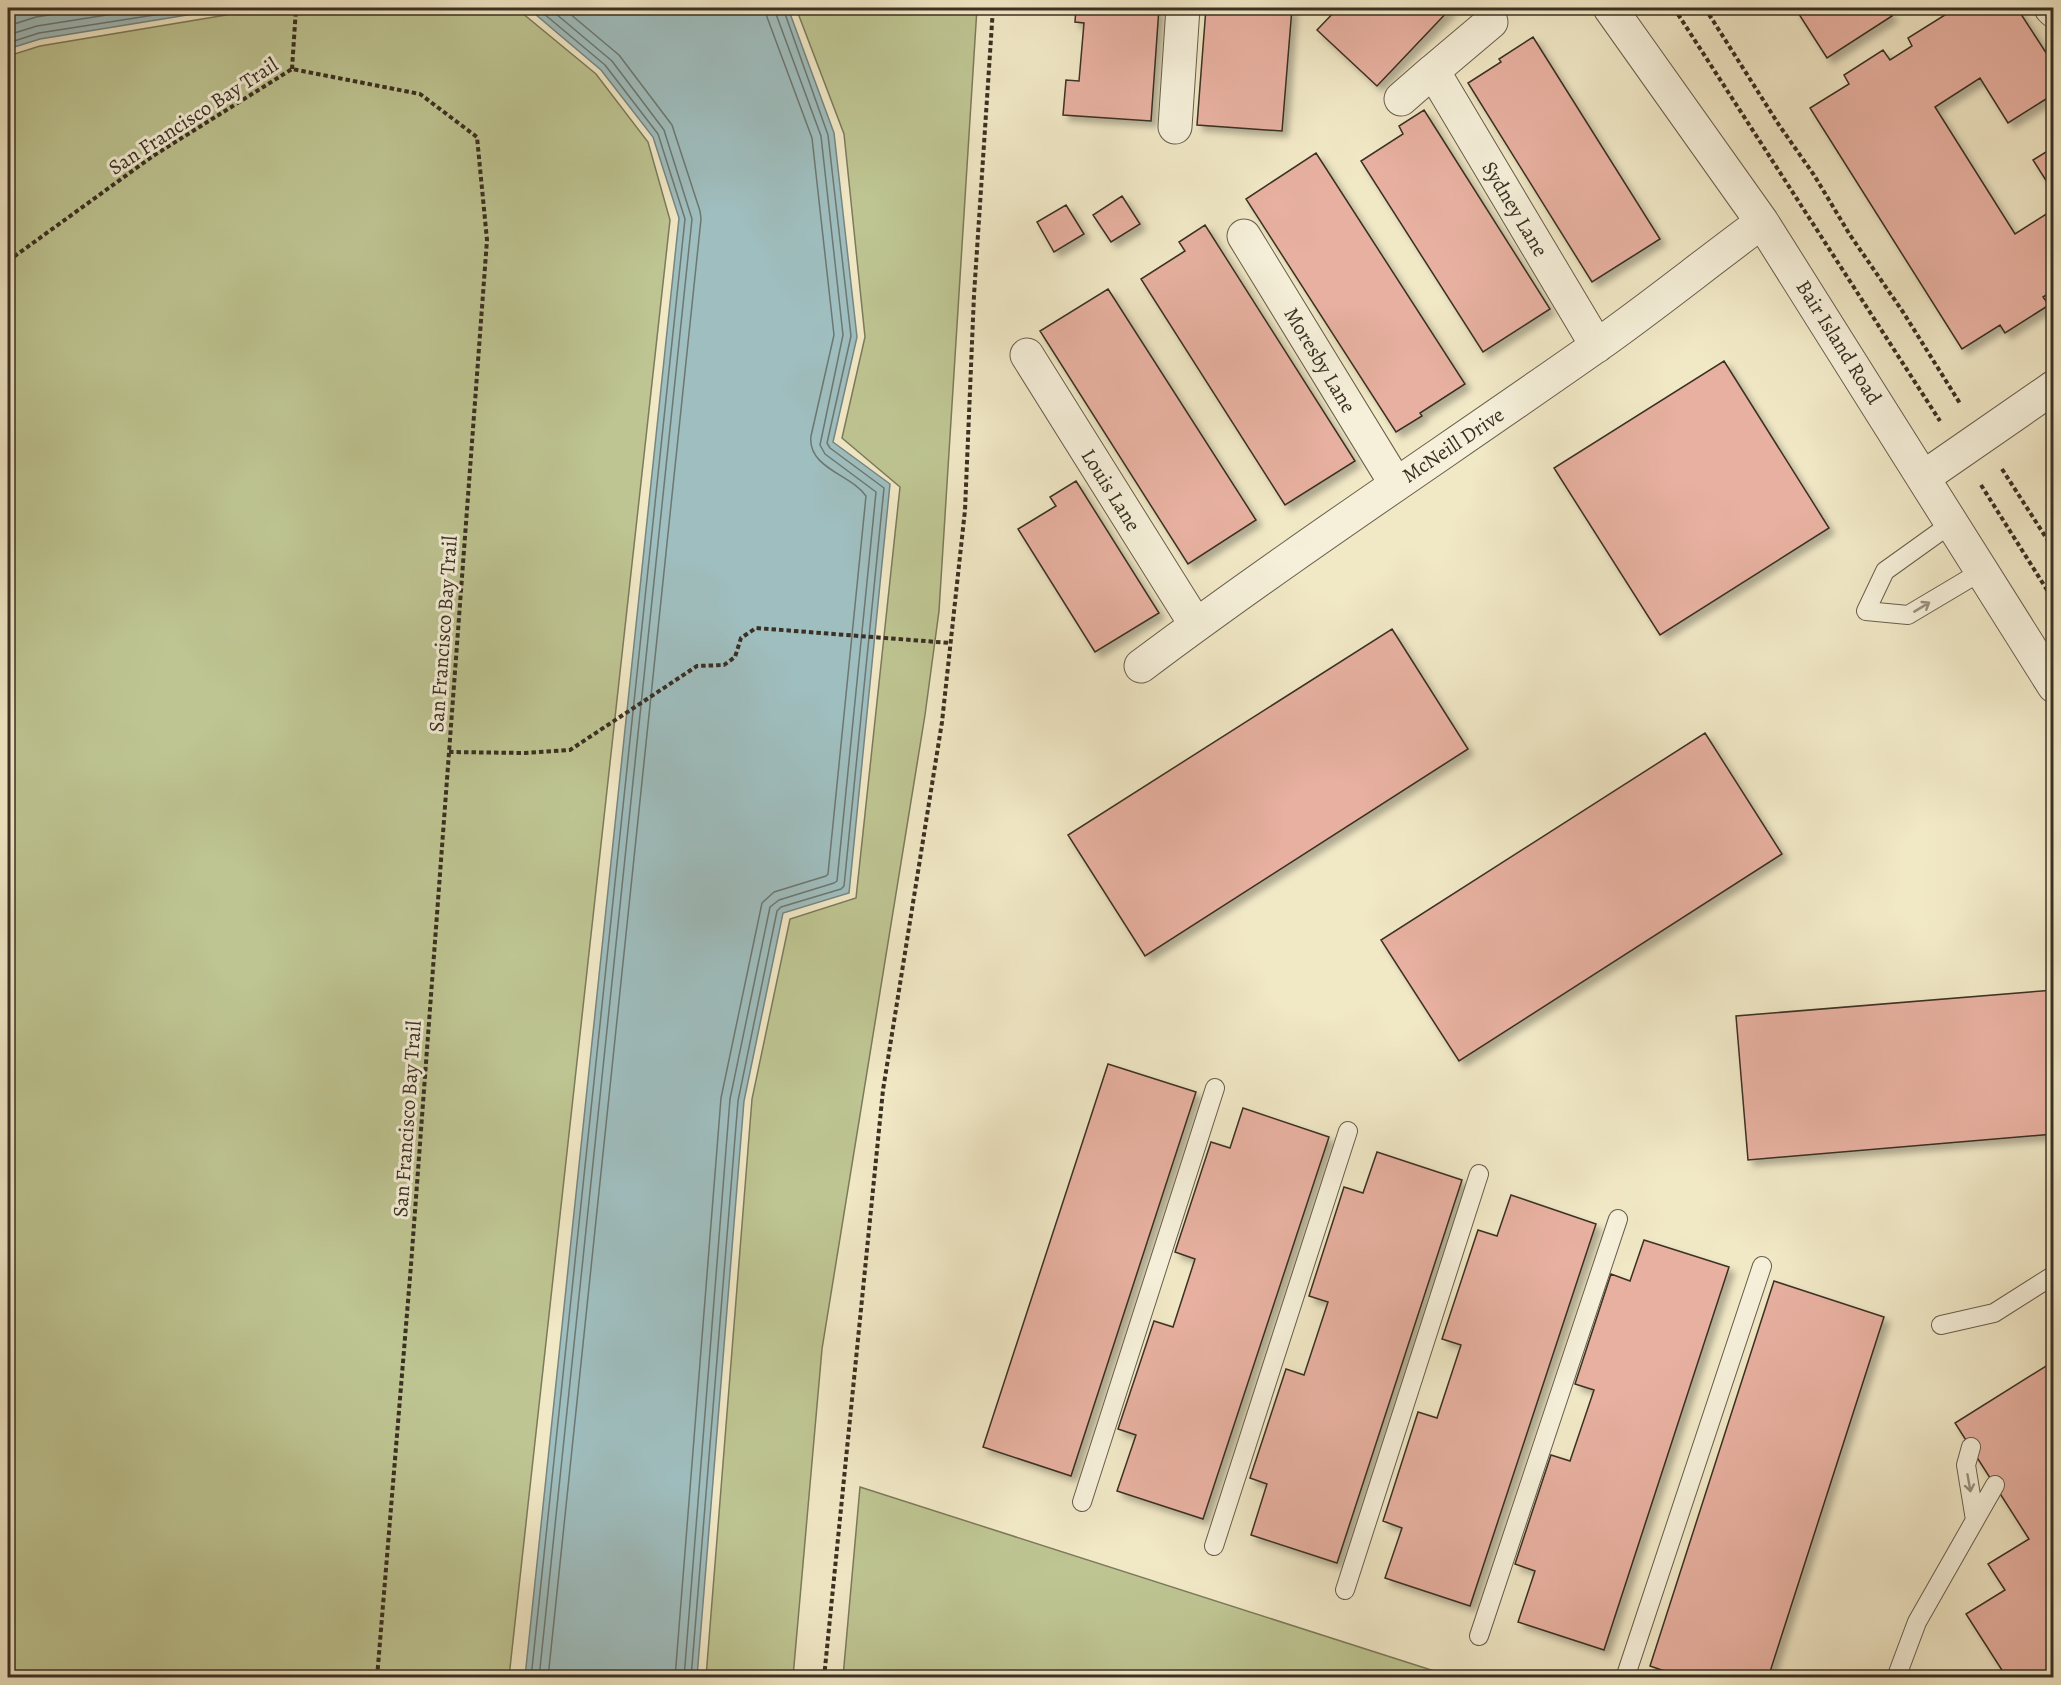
<svg xmlns="http://www.w3.org/2000/svg" width="2061" height="1685" font-family="Alegreya,serif">
  <style>
    .green { fill: #bec592; stroke: #7c7a5a; stroke-width: 1.5 }
    .water { fill: #9fbebf; stroke: #778581; stroke-width: 1.5 }
    .lines { fill: none; stroke-linecap: round; stroke-linejoin: round }
    .shore { stroke: #6c7771; stroke-width: 1.5 }
    .building { fill: #e7b0a0; stroke: #3a3023; stroke-width: 1.5; filter: url(#shadow) }
    .service-casing { stroke: #685e4c; stroke-width: 20 }
    .minor-casing { stroke: #685e4c; stroke-width: 35 }
    .path { stroke: #3a3023; stroke-width: 4; stroke-dasharray: 4.5 3; stroke-linecap: butt }
    .service { stroke: #f6f0da; stroke-width: 18 }
    .minor { stroke: #f6f0da; stroke-width: 33 }
    .oneway { stroke: #98907e }
    .labels { text-anchor: middle; stroke-width: 6; stroke-linejoin: round; paint-order: stroke }
    .street-label { font-size: 21px; fill: #3a3023; stroke: #f6f0da }
  </style>
  <defs>
    <filter id="shadow"><feDropShadow dx="5.5" dy="5.5" stdDeviation="3" flood-color="#0004"/></filter>
  </defs>
  <rect width="100%" height="100%" fill="#f1e8c6"/>
  <filter id="stains"><feTurbulence type="fractalNoise" baseFrequency=".00333" numOctaves="4"/><feColorMatrix values="0 0 0 0 .2 0 0 0 0 .09 0 0 0 0 .02 0 0 0 .5 -.17"/></filter>
  <radialGradient id="worn" r=".72"><stop offset=".6" stop-color="#630" stop-opacity="0"/><stop offset="1" stop-color="#630" stop-opacity=".3"/></radialGradient>
  <path class="green" d="M247,8h269l80,66 52,68 22,78 -161,1457h-501v-1621l32,-10 186,-31z
    M796,8h181l-38,603 -14,104 -103,634 -29,328h-87l46,-578 38,-180 66,-21 44,-411 -58,-49 23,-101 -21,-203z
    M860,1487l593,190h-610z"/>
  <path class="water" d="M8,8h222l-190,31 -32,10z
    M528,8h260l46,125 23,204 -24,105 57,42 -41,409 -66,20 -39,188 -47,576h-172l154,-1459 -26,-81 -52,-67z"/>
  <g class="lines">
    <path class="shore" d="M8,26l28,-9 58,-9
      M8,35l29,-9 114,-18
      M8,43l31,-10 160,-25
      M531,1678l154,-1459 -27,-85 -53,-69 -68,-57
      M539,1678l153,-1459 -28,-89 -52,-69 -63,-53
      M548,1678l153,-1459 -1,-8 -28,-86 -53,-70 -56,-47
      M675,1678l46,-580 41,-195 12,-11 52,-16 2,-2 38,-378c-14,-21 -59,-28 -55,-60l23,-101 -22,-197 -45,-121 -1,-9
      M684,1678l46,-579 40,-192 9,-7 55,-17 3,-2 39,-389 -51,-38 -5,-9 23,-110 -22,-199 -45,-122 -1,-6
      M691,1678l47,-577 39,-190 4,-4 60,-18 3,-3 40,-398 -54,-40 -3,-5 24,-107 -23,-201 -45,-127"/>
  </g>
  <path class="building" d="M1076,8h83l-8,113 -88,-6 3,-35 13,1 5,-58 -9,-1z
    M1206,8h86l-10,123 -85,-6z
    M1338,8h113l-74,78 -60,-56z
    M1795,8h91l6,8 -65,42z
    M1956,8h61l37,57v29l-46,29 -28,-45 -45,29 80,127 39,-25v81l-11,7 6,8 -44,28 -5,-8 -38,24 -152,-241 39,-24 -5,-9 39,-25 7,10 22,-14 -4,-8z
    M1533,37l127,202 -68,43 -124,-199 33,-21 -2,-3z
    M1424,110l126,199 -67,43 -122,-191 42,-27 -4,-8z
    M2054,147v46l-21,-33z
    M1316,153l149,231 -45,29 2,3 -26,16 -150,-233z
    M1122,196l18,28 -29,18 -18,-27z
    M1066,205l18,29 -30,18 -17,-30z
    M1205,225l150,236 -70,44 -144,-226 44,-28 -6,-9z
    M1108,289l148,231 -68,44 -148,-233z
    M1724,361l105,167 -169,107 -106,-167z
    M1076,481l83,132 -64,39 -77,-123 38,-23 -6,-9z
    M1392,629l76,120 -323,207 -77,-121z
    M1705,733l77,121 -323,207 -78,-121z
    M2054,990v144l-306,26 -12,-144z
    M1108,1064l88,28 -125,384 -88,-29z
    M1243,1108l86,29 -126,382 -86,-28 19,-56 -18,-6 36,-108 19,6 22,-68 -20,-7 36,-110 19,6z
    M1377,1152l85,28 -125,383 -86,-28 16,-51 -17,-6 36,-109 18,6 24,-73 -19,-6 35,-109 19,6z
    M1511,1195l85,29 -126,382 -85,-28 17,-50 -19,-7 35,-109 19,6 24,-73 -19,-6 36,-109 19,6z
    M1644,1240l85,27 -125,383 -86,-28 17,-51 -20,-7 36,-109 19,6 24,-71 -19,-6 36,-110 19,7z
    M1774,1281l110,36 -116,361h-83l-35,-12z
    M2054,1361v317h-47l-41,-64 39,-24 -17,-26 41,-25 -74,-116z"/>
  <g class="lines">
    <defs>
      <path id="service" d="M1952,523l-67,48 -19,40 42,4 74,-44
        M1941,1325l53,-12 60,-38
        M1971,1447l-5,18 9,55
        M1082,1502l133,-414
        M1214,1546l134,-415
        M1345,1590l134,-416
        M1479,1636l139,-417
        M1625,1678l137,-412
        M1896,1678l21,-56 78,-137"/>
      <path id="minor" d="M1610,8l152,214 292,464
        M2051,8l3,3
        M1491,22l-58,49 164,275
        M1401,99l32,-28
        M1175,127l8,-119
        M1244,236l152,248
        M1027,355l169,270
        M1924,477l130,-90
        M1141,666c148,-111 303,-213 454,-319 57,-40 111,-84 167,-125"/>
    </defs>
    <use href="#service" class="service-casing"/>
    <use href="#minor" class="minor-casing"/>
    <path class="path" d="M1674,8l266,413
      M1705,8l74,117 35,50 36,60 53,77 58,93
      M292,69l4,-61
      M8,261l145,-105 139,-87 128,25 57,43 10,103 -76,1025 -34,413
      M2002,469l52,81
      M1981,485l73,116
      M449,752l76,1 45,-3 127,-84 27,-1 11,-8 6,-19 15,-10 194,15
      M824,1678l59,-588 59,-368 23,-212 9,-215 19,-287"/>
    <use href="#service" class="service"/>
    <use href="#minor" class="minor"/>
  </g>
  <defs><path id="oneway-shaft" d="M-6 0H5M1.5-3L5.5 0L1.5 3" fill="none" stroke-width="1.6" stroke-linecap="round" stroke-linejoin="round" transform="scale(1.5)"/></defs>
  <g class="oneway">
    <use href="#oneway-shaft" transform="translate(1922 607) rotate(-31)"/>
    <use href="#oneway-shaft" transform="translate(1969 1483) rotate(80)"/>
  </g>
  <g class="labels">
    <g class="street-label">
      <text transform="translate(193 116) rotate(-33)" y="7">San Francisco Bay Trail</text>
      <text transform="translate(1515 209) rotate(59)" y="7">Sydney Lane</text>
      <text transform="translate(1839 342) rotate(58)" y="7">Bair Island Road</text>
      <text transform="translate(1320 360) rotate(59)" y="7">Moresby Lane</text>
      <text transform="translate(1453 445) rotate(-34)" y="7">McNeill Drive</text>
      <text transform="translate(1111 490) rotate(58)" y="7">Louis Lane</text>
      <text transform="translate(443 634) rotate(-86)" y="7">San Francisco Bay Trail</text>
      <text transform="translate(407 1119) rotate(-86)" y="7">San Francisco Bay Trail</text>
    </g>
  </g>
  <rect width="2061" height="1685" fill="none" stroke="#f1e8c6" stroke-width="30"/>
  <rect x="9" y="9" width="2043" height="1667" fill="none" stroke="#3a3023" stroke-width="3"/>
  <rect x="15" y="15" width="2031" height="1655" fill="none" stroke="#3a3023" stroke-width="1.5"/>
  <rect width="100%" height="100%" filter="url(#stains)"/>
  <rect width="100%" height="100%" fill="url(#worn)"/>
</svg>
